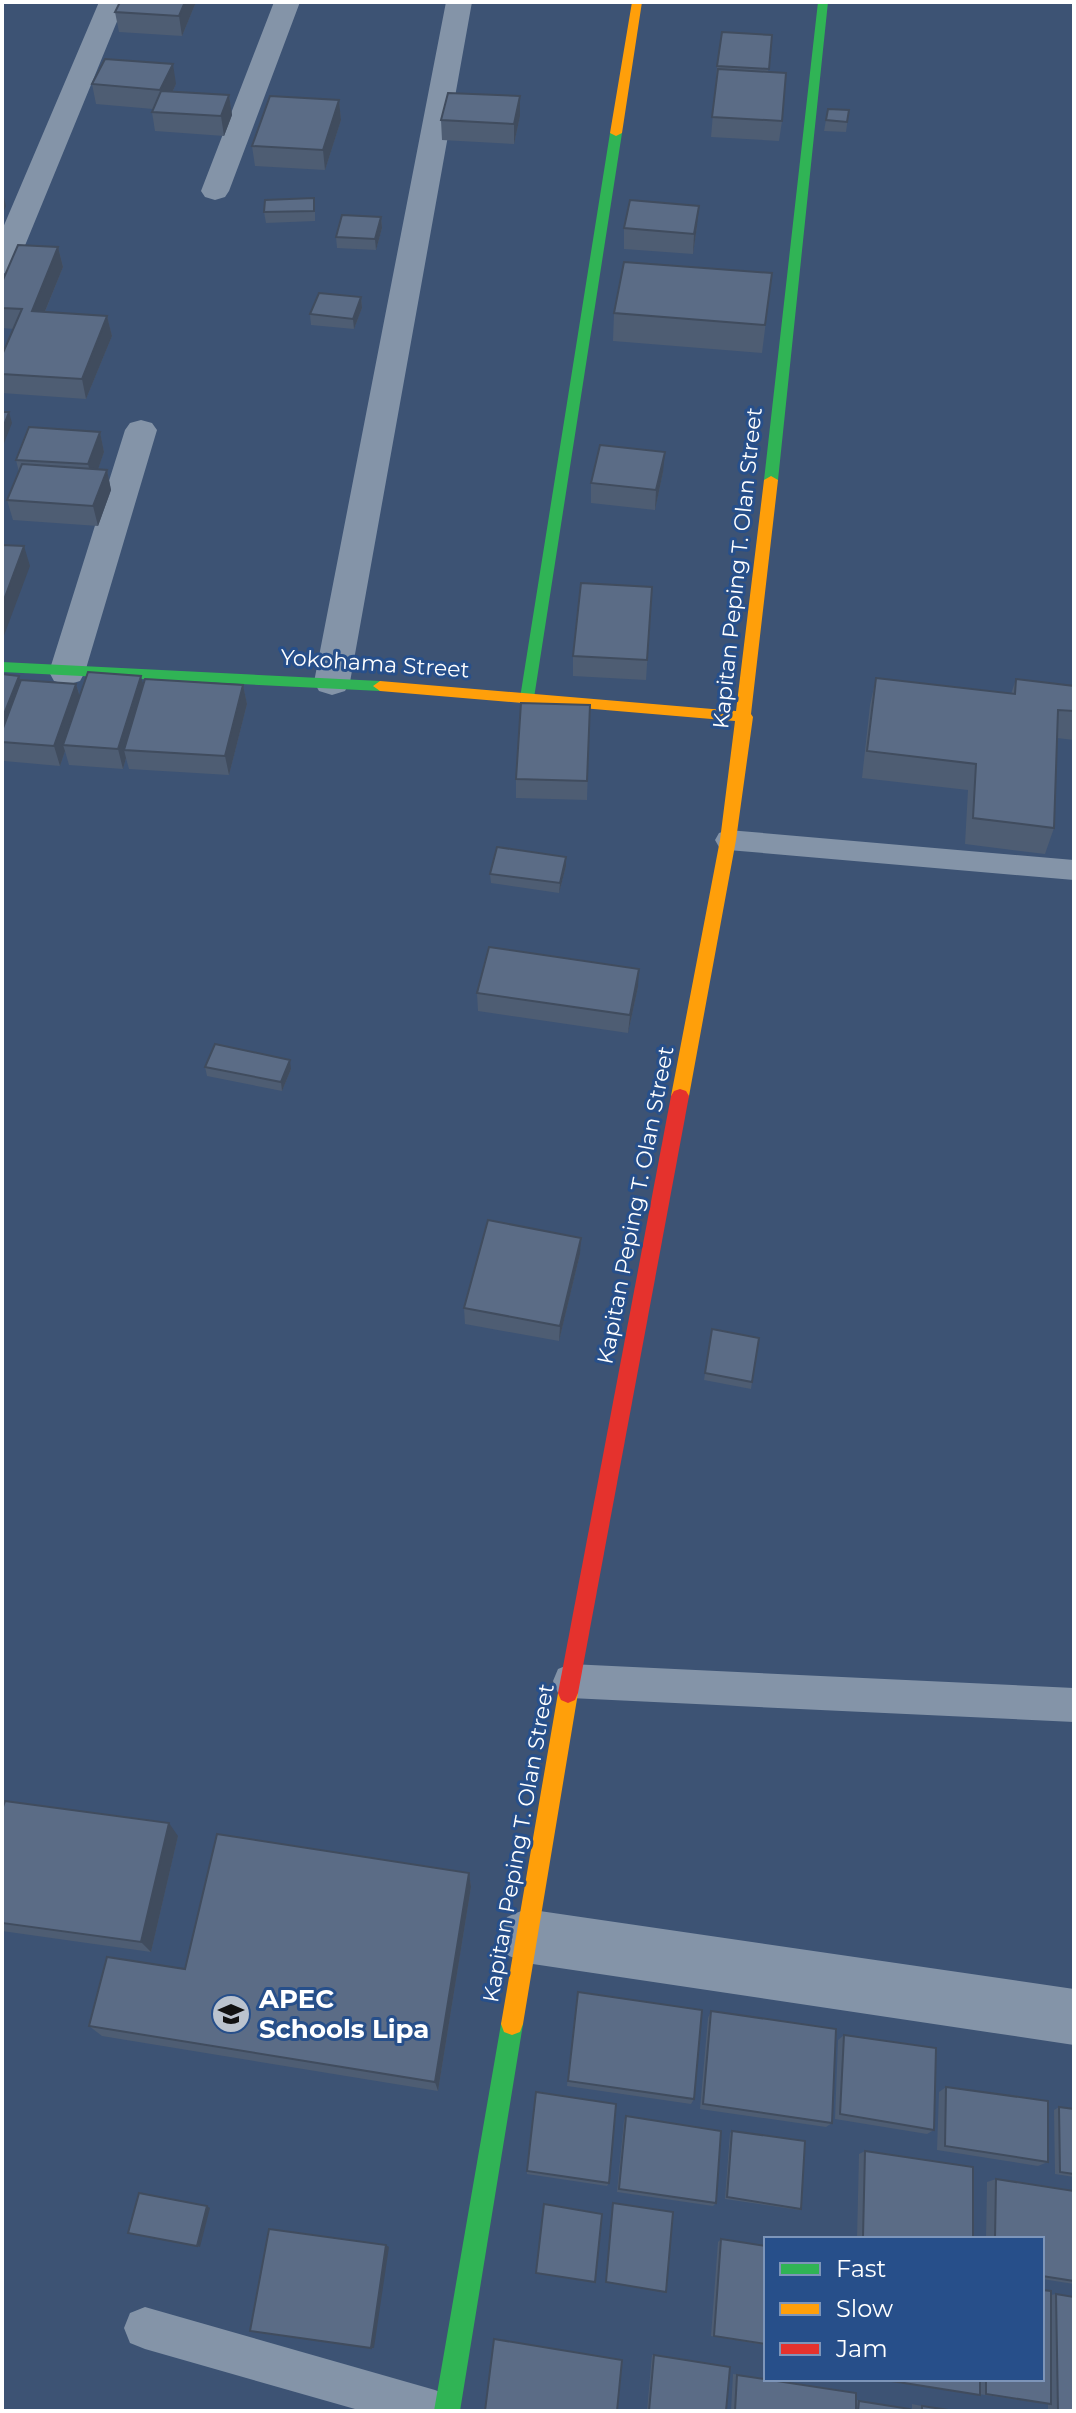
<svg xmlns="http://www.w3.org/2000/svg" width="1076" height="2413" font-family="Montserrat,sans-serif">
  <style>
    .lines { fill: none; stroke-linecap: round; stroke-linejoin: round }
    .lane { fill: #8494a8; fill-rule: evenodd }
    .street { fill: #8494a8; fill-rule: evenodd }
    .fast { fill: #30b455; fill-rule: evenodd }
    .slow { fill: #ff9f0a; fill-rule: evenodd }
    .jam { fill: #e5322d; fill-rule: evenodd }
    .wall { fill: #4e5d73 }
    .shaded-wall { fill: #404c5e }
    .building { fill: #5b6c86; stroke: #404c5e; stroke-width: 2 }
    .labels { text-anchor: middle; stroke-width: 6; stroke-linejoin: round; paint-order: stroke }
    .street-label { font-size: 22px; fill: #fff; stroke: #274f8a }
    .near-poi-label { font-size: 26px; font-weight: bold; fill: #fff; stroke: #274f8a; text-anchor: start }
  </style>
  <rect width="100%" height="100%" fill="#3d5374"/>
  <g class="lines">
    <path class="lane" d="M728,830l346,30v20l-346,-30 -9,-3 -4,-7 4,-7z
      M570,1664l504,24v34l-504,-24 -12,-5 -5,-12 5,-12z
      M145,2307l290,83 15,6 6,15h-94l-217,-62 -15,-6 -6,-15 6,-15z"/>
    <path class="street" d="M99,2h26l-108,263 -4,6 -11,3v-44z
      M274,2h26l-71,189 -4,6 -10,3 -10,-3 -4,-6z
      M446,2h26l-122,680 -5,9 -13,4 -13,-4 -5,-9z
      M141,420l11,3 5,7 -72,242 -5,9 -13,4 -13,-4 -5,-9 76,-242 5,-7z
      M526,1909l548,80v56l-548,-82 -19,-8 -8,-19 8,-19z"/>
    <path class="fast" d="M818,2h10l-50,478 -7,4 -7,-4z
      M616,130l6,3 -88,565 -7,5 -7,-5 90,-565z
      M2,662l378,19 7,5 -7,5 -378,-19z
      M512,2013l8,3 3,8 -63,387h-26l67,-387 3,-8z"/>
    <path class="slow" d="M632,2h10l-20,131 -6,3 -6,-3z
      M771,476l7,4 -27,234 2,3 -17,123 -47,256 -3,5h-12l-3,-5 49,-256 15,-119 -355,-30 -7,-5 7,-5 356,30 28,-231z
      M568,1683l7,3 3,7 -55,331 -3,8 -8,3 -8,-3 -3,-8 57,-331 3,-7z"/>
    <path class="jam" d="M680,1089l6,2 3,5 -111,597 -3,7 -7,3 -7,-3 -3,-7 113,-597 3,-5z"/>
  </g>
  <path class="wall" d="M120,2h76l-14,34 -63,-4 -4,-20z
    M772,35l-4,37 14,49 -3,20 -68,-4 6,-71z
    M92,84h84l-3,7 56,4 3,20 -8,21 -69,-5 -3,-19 1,-3 -57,-5z
    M339,100l2,20 -16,50 -70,-4 -3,-20z
    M828,109l21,1 -3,22 -22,-1z
    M520,116l-6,28 -72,-4 -1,-20z
    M315,208v13l-49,2 -2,-11z
    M381,217l1,11 -6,22 -39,-2 -1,-11z
    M697,226l-4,28 -69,-5v-21z
    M58,247l5,20 -18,45 62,4 5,20 -26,63 -84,-6v-38l12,-26 -12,-1v-46z
    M772,273l-10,80 -149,-12 1,-28z
    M361,297l1,11 -8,21 -43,-4 -1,-11z
    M100,432l4,20 -6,17 9,1 4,20 -13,36 -85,-6 -6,-20 12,-28 -3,-12z
    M663,472l-8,38 -64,-7v-20z
    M652,587l-6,93 -73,-4v-20z
    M2,674l17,2 2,6 55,2 4,12 63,-10 100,-1 4,19 -18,71 -100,-6 -3,-11 -3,11 -54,-4 -4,-14 -5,15 -56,-5 -2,-6z
    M876,678l135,16 5,-15 58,7v54l-17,-2 -3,90 -9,26 -80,-10 3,-54 -106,-12 8,-73z
    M590,705l-3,95 -71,-2v-19z
    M566,866l-7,27 -68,-10 -1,-9z
    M638,987l-10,46 -150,-22 -1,-18z
    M205,1067l86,2 -9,22 -75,-15z
    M580,1254l-21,87 -94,-17 -1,-16z
    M712,1329l40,53 -1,7 -47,-9z
    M2,1810l176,26 -27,116 -149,-21z
    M469,1873l2,14 -33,204 -336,-55 -13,-10z
    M578,1992l116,107 -3,5 -124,-18z
    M711,2011l121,112 -6,4 -126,-18 8,-91z
    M844,2035l90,95 -7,4 -92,-15 3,-79z
    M946,2087l102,75 -10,4 -101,-16 2,-58z
    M1059,2107l15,2v68l-19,-3 -1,-64z
    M626,2116l90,87 -3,3 -96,-14 7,-71z
    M732,2131l69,78 -2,1 -74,-11 5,-66z
    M865,2151l108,88h-116l2,-85z
    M527,2171l82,12 -2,3 -80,-12z
    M996,2179l78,12v93l-32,-5v-40h-56l1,-57z
    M721,2239l45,7v99l-55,-9 7,-94z
    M1056,2294l18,117h-26v-7l-173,-25h167l9,-84z
    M652,2355l78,12 -4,44h-79z
    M733,2374l123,19v7l54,9v2h-179z
    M912,2404l10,2 33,5h-43z"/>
  <path class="shaded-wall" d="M185,2h11l-14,34 -3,-20z
    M173,64l3,20 -12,26 -4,-20z
    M229,95l3,20 -8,21 -3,-20z
    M520,96v20l-6,28v-20z
    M339,100l2,20 -16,50 -2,-20z
    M2,189l4,17 -4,9z
    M699,206l-2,20 -4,28 1,-20z
    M381,217l1,11 -6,22 -1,-11z
    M58,247l5,20 -26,64 -5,-20z
    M361,297l1,11 -8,21 -1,-10z
    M107,316l5,20 -26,63 -4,-20z
    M9,412l3,11 -9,23 -1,-16z
    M100,432l4,20 -11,32 -5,-20z
    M665,452l-2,20 -8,38 1,-20z
    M107,470l4,20 -13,36 -5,-20z
    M24,546l6,20 -28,75v-36z
    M19,676l6,19 -23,47v-23z
    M141,676l5,19 -22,55 2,8 -3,11 -5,-20z
    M76,684l6,20 -19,41 2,6 -5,15 -6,-20z
    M243,685l4,19 -18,71 -4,-19z
    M566,857v9l-7,27 1,-10z
    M639,969l-1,18 -10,46 2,-18z
    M290,1060l1,9 -9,22 -1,-9z
    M581,1238l-1,16 -21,87 1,-15z
    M169,1823l9,13 -27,116 -10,-10z
    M469,1873l2,14 -33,204 -3,-9z
    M207,2206l3,2 -10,39 -3,-1z
    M386,2245l3,2 -15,101h-3z"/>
  <path class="building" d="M120,2h65l-6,14 -64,-4z
    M722,32l50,3 -3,34 -52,-3z
    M105,59l68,5 -13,26 -68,-6z
    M718,69l68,4 -4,48 -70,-4z
    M161,91l68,4 -8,21 -69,-4z
    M448,93l72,3 -6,28 -73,-4z
    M270,96l69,4 -16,50 -71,-4z
    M828,109l21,1 -2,12 -21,-2z
    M314,198v13l-50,1 1,-12z
    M630,200l69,6 -5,28 -70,-6z
    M342,215l39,2 -6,22 -39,-2z
    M18,245l40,2 -26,64 75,5 -25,63 -80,-5v-19l20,-46 -20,-1v-26z
    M624,262l148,11 -7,52 -151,-12z
    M319,293l42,4 -8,22 -43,-5z
    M2,412h7l-7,18z
    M29,427l71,5 -12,32 -72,-4z
    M600,445l65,7 -9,38 -65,-7z
    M22,464l85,6 -14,36 -86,-6z
    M2,545l22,1 -22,59z
    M581,583l71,4 -5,73 -74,-4z
    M88,672l53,4 -23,73 -55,-4z
    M2,674l17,2 -17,43z
    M876,678l139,16 1,-15 58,7v25l-16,-1 -4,118 -81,-10 3,-54 -109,-13z
    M145,679l98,6 -18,71 -101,-6z
    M21,680l55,4 -22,62 -52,-4v-11z
    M521,703l69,2 -3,76 -71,-2z
    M497,847l69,10 -6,26 -70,-9z
    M489,947l150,22 -9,46 -153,-22z
    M215,1044l75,16 -9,22 -76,-15z
    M488,1220l93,18 -21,88 -96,-18z
    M712,1329l47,9 -7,44 -47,-9z
    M5,1801l164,22 -28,119 -139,-19v-113z
    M217,1834l252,39 -34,209 -346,-56 18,-69 78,12z
    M578,1992l124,18 -8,89 -126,-18z
    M711,2011l125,18 -4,94 -129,-19z
    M844,2035l92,13 -2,82 -94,-16z
    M946,2087l102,14v61l-103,-16z
    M536,2092l80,12 -7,79 -82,-12z
    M1059,2107l15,2v65l-14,-2z
    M626,2116l95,15 -5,72 -97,-14z
    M732,2131l73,10 -4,68 -74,-12z
    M865,2151l108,16v72h-100l-10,-2z
    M996,2179l78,12v90l-32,-5v-37h-47z
    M139,2193l68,13 -10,40 -69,-13z
    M613,2203l60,9 -7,80 -60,-10z
    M544,2204l58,10 -7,68 -59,-9z
    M269,2229l117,16 -15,103 -121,-17z
    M721,2239l45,7v98l-52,-8z
    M1042,2290l9,1v113l-65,-10v-15h56z
    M1056,2294l18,3v114h-16z
    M494,2339l128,21 -5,51h-132z
    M654,2355l76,12 -4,44h-77z
    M737,2375l119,18v18h-121z
    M879,2379h101v16z
    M859,2401l51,8v2h-52z
    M922,2406l33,5h-33z"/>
  <defs>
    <symbol id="school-disc" viewBox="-11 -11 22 22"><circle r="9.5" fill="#bbc3ce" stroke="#274f8a"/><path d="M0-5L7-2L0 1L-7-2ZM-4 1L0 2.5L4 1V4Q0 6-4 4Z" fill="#111"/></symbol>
  </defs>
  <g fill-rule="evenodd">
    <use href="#school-disc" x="209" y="1992" width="44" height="44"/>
  </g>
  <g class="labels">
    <g class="street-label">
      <text transform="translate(737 568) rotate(-84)" y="8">Kapitan Peping T. Olan Street</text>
      <text transform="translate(375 663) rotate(4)" y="8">Yokohama Street</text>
      <text transform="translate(635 1205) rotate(-79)" y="8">Kapitan Peping T. Olan Street</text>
      <text transform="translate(518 1843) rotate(-80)" y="8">Kapitan Peping T. Olan Street</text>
    </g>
    <g class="near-poi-label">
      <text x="259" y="2008">APEC<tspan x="259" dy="30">Schools Lipa</tspan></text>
    </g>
  </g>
  <rect width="1076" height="2413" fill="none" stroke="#ffffff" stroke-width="8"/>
  <rect x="764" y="2237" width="280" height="144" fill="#274f8a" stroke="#7d95b9" stroke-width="2"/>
  <rect x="780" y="2263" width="40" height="12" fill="#30b455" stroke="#7d95b9" stroke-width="2"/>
  <text x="836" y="2277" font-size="24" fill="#ffffff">Fast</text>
  <rect x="780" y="2303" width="40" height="12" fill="#ff9f0a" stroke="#7d95b9" stroke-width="2"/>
  <text x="836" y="2317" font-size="24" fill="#ffffff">Slow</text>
  <rect x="780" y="2343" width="40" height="12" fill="#e5322d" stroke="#7d95b9" stroke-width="2"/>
  <text x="836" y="2357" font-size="24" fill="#ffffff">Jam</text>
</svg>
